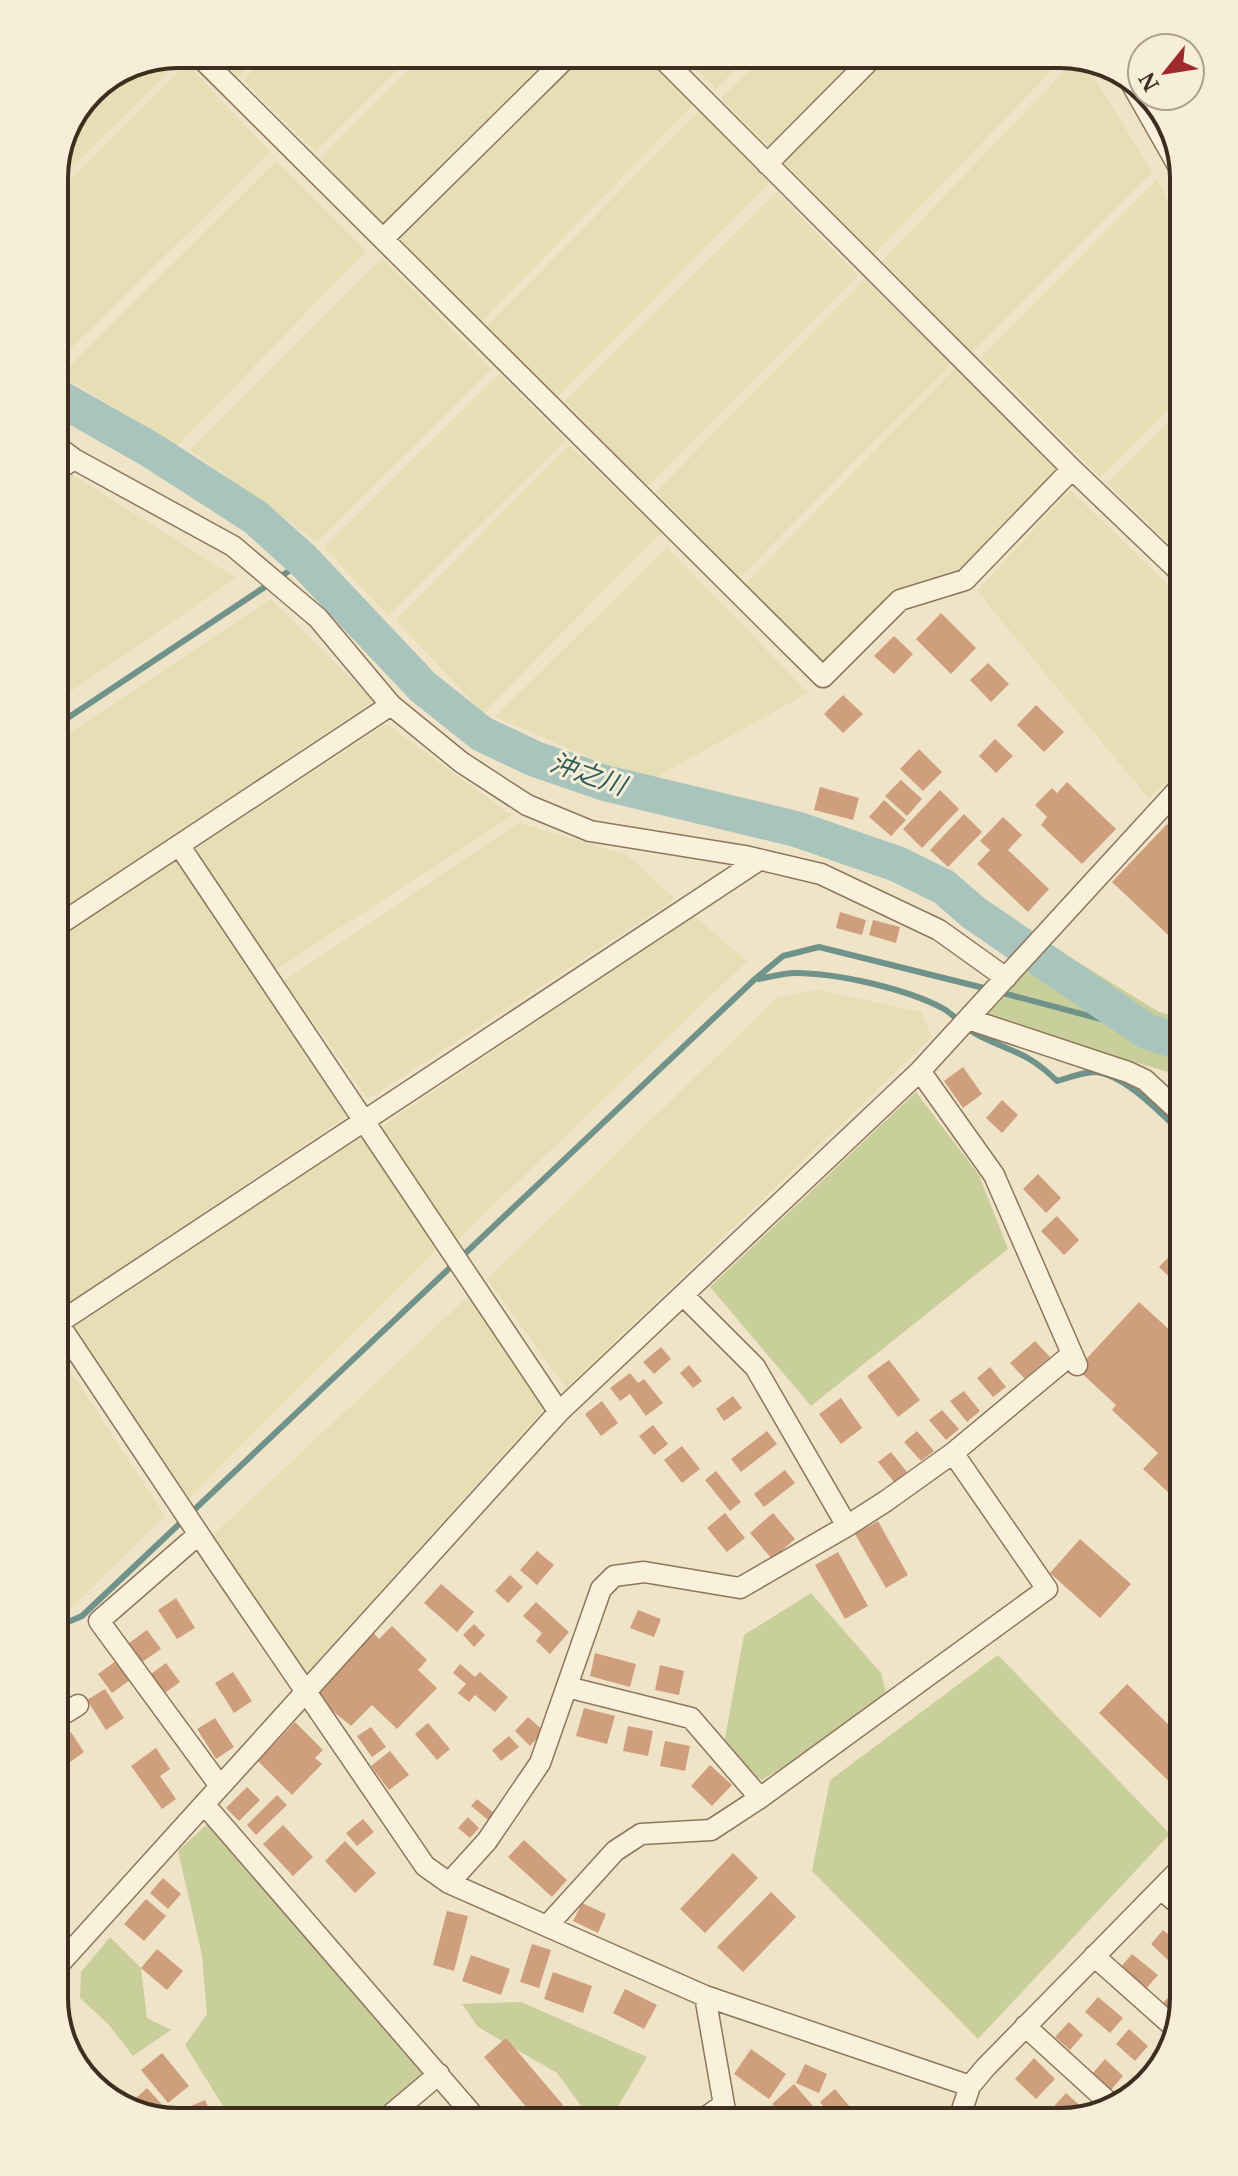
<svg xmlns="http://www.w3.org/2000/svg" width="1238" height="2176" font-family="'Noto Serif','Noto Sans JP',serif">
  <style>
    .farmland { fill: #e6deb5 }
    .green { fill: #c9cf9b }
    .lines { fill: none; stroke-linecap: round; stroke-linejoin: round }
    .stream { stroke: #6f938a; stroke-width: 6 }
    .river { stroke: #a9c4bc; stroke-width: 36 }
    .building { fill: #cf9f7d }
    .minor-casing { stroke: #8d765c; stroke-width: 23 }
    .minor { stroke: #faf1dc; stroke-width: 20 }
    .labels { text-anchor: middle; stroke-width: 6; stroke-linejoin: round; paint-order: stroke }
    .water-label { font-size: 26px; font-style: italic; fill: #2f5d5a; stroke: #f7eed8 }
    .rim { fill: none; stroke: #3d2e20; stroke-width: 4 }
  </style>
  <rect width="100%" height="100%" fill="#f0e4c8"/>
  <path class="farmland" d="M177,54l5,5 -128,126v-14l37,-81z
    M216,54h45l-23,23z
    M270,54h144l-99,98 -72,-72z
    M424,54h130l-169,174 -65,-69z
    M585,54h57l52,50 -213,218 -81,-83z
    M681,54h69l-34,35z
    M766,54h302l-194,200 -153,-155z
    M1078,57l5,2 69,113 -180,180 -90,-91z
    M187,64l83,88 -216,213v-169z
    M699,111l70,72 -212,214 -70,-71z
    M276,161l90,90 -189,195 -116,-71z
    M1157,179l27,54v161l-84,83 -119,-119z
    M777,192l81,83 -211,212 -82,-86z
    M382,258l109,111 -174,173 -127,-92z
    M865,279l86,85 -212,214 -83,-86z
    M955,368l110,108 -106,105 -60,12 -70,78 -84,-87z
    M499,374l66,66 -177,176 -64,-69z
    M1184,406v141l-6,6 -71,-70z
    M569,445l92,88 -178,180 -87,-93z
    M70,473l166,105 -182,125v-219z
    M1070,490l114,110v164l-35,35 -172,-208z
    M667,547l141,146 -161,89 -152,-65z
    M271,599l103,102 -320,213v-171z
    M387,724l125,92 -237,154 -80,-121z
    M519,823l108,32 48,44 -307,200 -84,-118z
    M176,859l171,257 -284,191 -9,-12v-355z
    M694,916l53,45 -292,281 -74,-115z
    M818,990l103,22 11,25 -366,351 -79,-109 291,-282z
    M364,1135l73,114 -248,249 -117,-169z
    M473,1292l71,117 -238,265 -93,-139z
    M54,1346l111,170 -92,90 -19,8z"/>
  <path class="green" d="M1052,946l107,66 25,7v58l-203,-61z
    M916,1092l63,83 29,74 -197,157 -101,-119z
    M811,1593l70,80 8,31 -127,76 -40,-26 22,-119z
    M998,1655l172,179 -192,205 -166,-168 18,-91z
    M207,1824l237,240 -64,58h-147l-48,-77 22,-31 -5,-59 -24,-104z
    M110,1937l31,31 6,50 24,12 -38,26 -24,-31 -29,-27 1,-26z
    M521,2002l126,55 -38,65h-16l-36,-49 -79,-46 -16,-23z"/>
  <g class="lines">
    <path class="stream" d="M54,727l250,-166
      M759,979c11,-2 24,-6 36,-6 42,0 113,16 149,36 12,7 21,20 34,26 33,17 50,17 79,46 11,-3 26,-9 38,-9 30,2 67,43 89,63
      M999,992l147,39
      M54,1628l28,-12 673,-637 28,-23 36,-9 169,42"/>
    <path class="river" d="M54,395l97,55 104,67 49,44 119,126 59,47 53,25 70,24 191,46 101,35 47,23 30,26 172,118 38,12"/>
  </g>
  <path class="building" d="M941,613l35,35 -25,26 -35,-35z
    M894,636l19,18 -19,20 -20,-18z
    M988,663l21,21 -18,18 -21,-22z
    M843,695l20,19 -20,19 -19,-19z
    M1036,705l28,27 -20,20 -27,-27z
    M995,739l18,17 -17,17 -17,-17z
    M919,749l23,23 -19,19 -23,-22z
    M901,780l21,19 -15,17 -22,-20z
    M1067,782l49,47 -34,35 -41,-39 6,-8 -12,-12 17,-17 5,5z
    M820,787l39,11 -6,22 -39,-10z
    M940,790l19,19 -37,39 -19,-19z
    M884,800l22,20 -15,16 -22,-19z
    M964,814l18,18 -34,35 -18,-17z
    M1003,817l19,18 -14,15 41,39 -21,23 -51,-48 13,-14 -10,-9z
    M1167,824l17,16v110l-72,-68z
    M840,912l26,8 -4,15 -26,-7z
    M873,920l27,7 -4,16 -27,-8z
    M963,1067l19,27 -19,14 -19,-27z
    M1002,1100l16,15 -16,18 -16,-15z
    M1038,1174l23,24 -15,15 -23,-24z
    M1057,1216l22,24 -15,15 -23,-24z
    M1184,1241v50l-25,-24z
    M1139,1302l45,41v164l-41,-38 15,-16 -46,-43 4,-5 -39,-36z
    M1035,1341l15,16 -25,22 -15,-16z
    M661,1347l10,12 -17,15 -11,-12z
    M889,1360l31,40 -22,17 -31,-41z
    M689,1365l13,16 -9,7 -13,-15z
    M990,1367l16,20 -13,10 -16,-19z
    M630,1373l8,10 6,-4 19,24 -17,13 -16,-22 -10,7 -10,-13z
    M964,1391l16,20 -13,11 -17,-21z
    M733,1396l9,12 -18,13 -8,-12z
    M841,1398l21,30 -21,16 -22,-30z
    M602,1401l16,22 -17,13 -16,-22z
    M942,1410l17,19 -13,11 -17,-20z
    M653,1425l15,19 -14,11 -15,-19z
    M767,1431l10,13 -36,28 -10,-13z
    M917,1431l17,20 -13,10 -17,-19z
    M682,1446l18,23 -18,14 -18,-23z
    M891,1452l16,20 -13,10 -16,-20z
    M785,1470l10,13 -31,24 -10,-13z
    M716,1471l25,31 -11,9 -25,-31z
    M725,1513l20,25 -18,14 -20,-24z
    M773,1513l22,26 -23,20 -22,-26z
    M878,1521l30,54 -22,13 -31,-54z
    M1080,1539l51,45 -31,34 -50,-45z
    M537,1551l17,14 -17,20 -17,-15z
    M838,1552l30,54 -23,13 -30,-54z
    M510,1575l13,12 -15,16 -13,-12z
    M441,1584l33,28 -17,20 -33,-29z
    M176,1598l19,30 -18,11 -19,-29z
    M536,1602l33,30 -19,22 -14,-13 6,-8 -19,-17z
    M638,1610l23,9 -7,18 -24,-9z
    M474,1624l11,11 -11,12 -11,-12z
    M392,1626l35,34 -9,10 19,18 -40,41 -25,-24 -21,21 -28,-23 3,-3 -12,-11 57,-59 8,9z
    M147,1630l14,19 -19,13 -13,-19z
    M595,1653l41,11 -6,23 -40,-11z
    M116,1661l14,19 -18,13 -14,-19z
    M166,1663l14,19 -18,13 -14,-19z
    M460,1664l15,13 5,-5 28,25 -13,15 -20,-17 -6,7 -11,-9 8,-9 -13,-11z
    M660,1665l24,6 -5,24 -24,-5z
    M233,1672l19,29 -18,12 -19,-30z
    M1127,1684l46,45 11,-11v78l-85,-83z
    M105,1689l19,29 -18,12 -19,-30z
    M584,1708l31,8 -8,28 -31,-8z
    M528,1717l16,14 -14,15 -15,-15z
    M215,1718l19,29 -18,12 -19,-30z
    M295,1722l28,28 -8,8 7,6 -30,31 -34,-34z
    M428,1723l22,26 -13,11 -22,-26z
    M628,1726l25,5 -5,25 -25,-5z
    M371,1727l15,20 -14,10 -15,-21z
    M71,1732l13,20 -18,13 -12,-20z
    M509,1736l10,11 -18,14 -9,-11z
    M665,1741l25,5 -5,25 -25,-5z
    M156,1748l14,21 -10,7 16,23 -14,10 -31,-43z
    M390,1751l19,24 -20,15 -18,-24z
    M710,1765l22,20 -20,21 -21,-20z
    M247,1787l13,13 -21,21 -13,-13z
    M277,1795l10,10 -31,30 -9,-10z
    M477,1799l17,14 -6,7 -17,-14z
    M468,1817l11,11 -9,10 -12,-10z
    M363,1819l11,13 -17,14 -11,-13z
    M283,1825l30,32 -20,19 -30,-32z
    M524,1840l43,40 -15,17 -44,-40z
    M345,1841l31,32 -21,20 -30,-32z
    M733,1853l25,25 -53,55 -25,-24z
    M163,1878l18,16 -13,15 -18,-16z
    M771,1892l25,25 -53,55 -26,-25z
    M146,1899l20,17 -22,25 -20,-17z
    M582,1903l24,11 -8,19 -25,-12z
    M447,1911l21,5 -14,55 -21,-6z
    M1163,1930l19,16 -13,15 -18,-17z
    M532,1944l19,6 -12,38 -19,-6z
    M157,1949l26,22 -16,19 -26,-22z
    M1132,1954l26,21 -14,16 -25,-22z
    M471,1955l39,14 -9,26 -39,-14z
    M553,1972l39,14 -9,27 -39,-14z
    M625,1989l32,16 -13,24 -31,-16z
    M1175,1990l9,8 -6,20 -16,-14z
    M1098,1997l25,21 -13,15 -25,-21z
    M1069,2022l14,13 -13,15 -15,-13z
    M1129,2029l19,17 -13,15 -19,-17z
    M506,2038l57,67 -19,17h-34l17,-14 -43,-51z
    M751,2049l35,25 -17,25 -35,-25z
    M162,2053l27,33 -21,17 -27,-33z
    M1034,2058l21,21 -19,20 -21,-20z
    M1105,2059l18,17 -12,14 -19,-16z
    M805,2064l22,10 -8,19 -23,-10z
    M1129,2083l8,7 -15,13 -6,-5z
    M794,2084l19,22 -5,5 10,11h-30l-16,-18z
    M147,2088l18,20 -10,9 -29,-10z
    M835,2089l15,18 -16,13 -14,-18z
    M1066,2093l22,20 -3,3 -29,6 -9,-8z
    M205,2100l7,15 -18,7h-8l-5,-12z"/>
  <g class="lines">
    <defs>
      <path id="minor" d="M197,54l626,623 77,-77 65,-20 107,-111
        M658,54l414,415 112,107
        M1126,74l58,102
        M767,164l109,-110
        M383,239l187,-185
        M54,444l20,15 159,87 85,72 73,87 70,57 66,43 63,26 155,25 76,18 118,56 67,48
        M54,472l20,-13
        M179,845l380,567
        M54,928l337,-223
        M968,1019l160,53 17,8 39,36
        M920,1071l74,104 83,190
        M683,1295l72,72 92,159
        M54,1317l164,246 207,303 24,17 256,113 265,90
        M54,1326l705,-466
        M199,1534l-100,87 121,165
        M567,1687l124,31 69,80
        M54,1720l24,-15
        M204,1804l275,318
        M449,1883l38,-42 53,-78 61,-174 13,-13 30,-4 96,16 107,-62 39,-25 67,-48 119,-99
        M1161,1889l23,20
        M547,1926l68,-75 26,-17 70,-4 49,-32 287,-209 -94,-136
        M1094,1956l81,72
        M54,1970l505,-558 361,-341 264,-288
        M705,1996l22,126
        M1025,2026l90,82
        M66,2050l3,6
        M382,2122l57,-48
        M699,2122l25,-18
        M958,2122l12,-36 15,-18 199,-203"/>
    </defs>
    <use href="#minor" class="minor-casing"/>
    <use href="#minor" class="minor"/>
  </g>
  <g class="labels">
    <g class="water-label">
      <text transform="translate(588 774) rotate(19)" y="9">沖之川</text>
    </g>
  </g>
  <path d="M0 0H1238V2176H0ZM178 68H1060A110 110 0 0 1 1170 178V1998A110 110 0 0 1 1060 2108H178A110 110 0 0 1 68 1998V178A110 110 0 0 1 178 68Z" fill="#f7eed8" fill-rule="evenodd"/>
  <path class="rim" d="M178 68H1060A110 110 0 0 1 1170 178V1998A110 110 0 0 1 1060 2108H178A110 110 0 0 1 68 1998V178A110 110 0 0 1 178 68Z"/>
  <g transform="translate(1166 72) rotate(240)"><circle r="38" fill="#f7eed8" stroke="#ada18e" stroke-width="2"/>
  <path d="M0-6L14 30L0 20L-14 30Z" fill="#9e2a2b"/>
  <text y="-12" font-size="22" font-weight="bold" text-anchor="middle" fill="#3d2e20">N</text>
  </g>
</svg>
